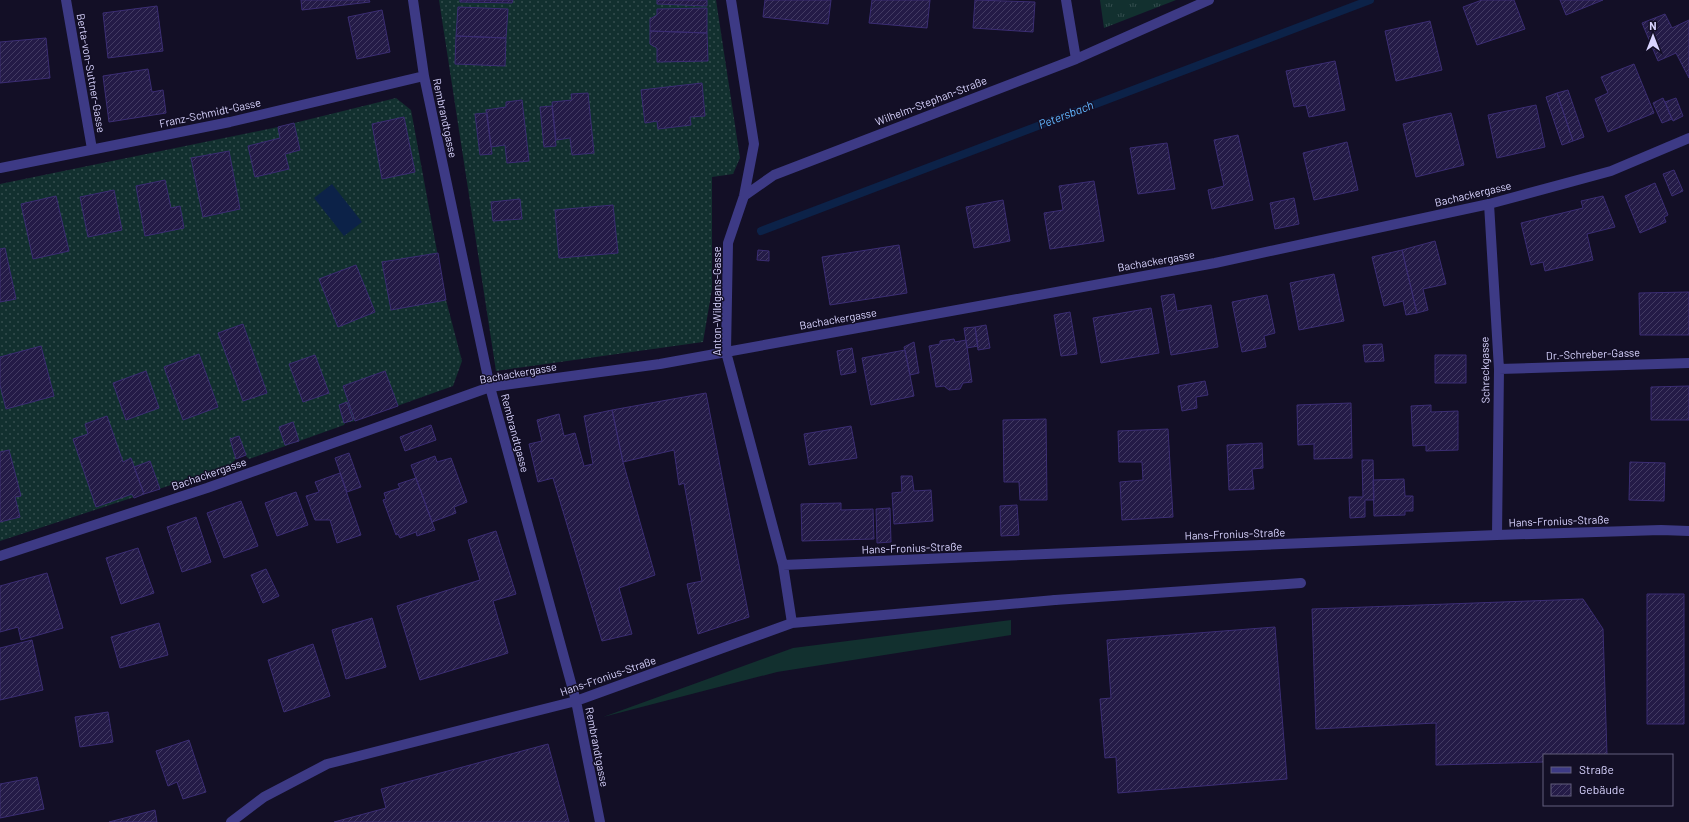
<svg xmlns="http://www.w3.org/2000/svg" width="1689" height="822" font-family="Barlow,sans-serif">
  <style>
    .grass { fill: #12302f }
    .park { fill: url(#park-tufts) }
    .garden { fill: url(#garden-dots) }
    .water { fill: #0c2248 }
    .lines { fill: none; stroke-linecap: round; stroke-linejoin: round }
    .stream { stroke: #0c2248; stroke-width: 8 }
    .building { fill: url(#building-hatch); stroke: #3b2d73 }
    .lane { stroke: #3d3a85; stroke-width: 10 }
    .street { stroke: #3d3a85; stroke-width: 10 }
    .labels { text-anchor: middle; stroke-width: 3; stroke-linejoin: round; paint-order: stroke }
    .street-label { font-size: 11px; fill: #d9d4ff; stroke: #130f26 }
    .water-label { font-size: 12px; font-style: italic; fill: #62b6ff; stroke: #130f26 }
  </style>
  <defs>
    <pattern id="park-tufts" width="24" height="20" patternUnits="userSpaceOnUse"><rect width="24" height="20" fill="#12302f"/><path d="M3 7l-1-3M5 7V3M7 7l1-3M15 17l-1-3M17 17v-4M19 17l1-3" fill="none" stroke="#344d4e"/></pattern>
    <pattern id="garden-dots" width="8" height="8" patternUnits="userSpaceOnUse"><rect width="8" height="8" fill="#12302f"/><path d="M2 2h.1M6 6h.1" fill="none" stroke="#344d4e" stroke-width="1.8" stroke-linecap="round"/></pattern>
    <pattern id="building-hatch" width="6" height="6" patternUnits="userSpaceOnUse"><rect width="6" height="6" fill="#241b47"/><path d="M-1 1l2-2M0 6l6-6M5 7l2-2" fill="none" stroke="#433b63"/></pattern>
  </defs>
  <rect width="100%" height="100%" fill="#130f26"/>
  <path class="grass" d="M1011,620v15l-234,37 -174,45 190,-69z"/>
  <path class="park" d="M1100,0h76l-72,28z"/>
  <path class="garden" d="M439,0h277l24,158 -7,16 -21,3v112l-9,53 -207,29z
    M396,98l15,12 35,190 16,61 -9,25 -98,35 -10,2 -1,2 -95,34 -4,-4 -9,4 -7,7 -229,75v-357l278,-57z"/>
  <path class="water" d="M332,184l30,38 -18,14 -30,-38z"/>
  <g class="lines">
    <path class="stream" d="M761,231l609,-231"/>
  </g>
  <path class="building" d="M301,0h68l1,2 -68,8z
    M460,0h53l-1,3 -52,-1z
    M657,0h50v6l-50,-2z
    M765,0h66l-3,24 -65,-7z
    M872,0h58l-3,28 -58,-5z
    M975,0l60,2 -2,30 -60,-4z
    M1482,0h32l11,29 -48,16 -14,-38z
    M1560,0h43l-37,15z
    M157,6l6,45 -55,7 -5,-45z
    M458,7l50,2 -2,29 -50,-2z
    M707,8v25l-57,-2v-12l7,-4v-6z
    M382,10l8,42 -33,7 -9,-42z
    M1665,14l7,14 17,-8v58l-13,-25 -18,8 -16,-38z
    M1430,21l12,49 -46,11 -11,-50z
    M650,31l57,2 1,28 -51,1v-14l-7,-4z
    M456,36l50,2 -1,28 -50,-2z
    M46,38l4,40 -50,5v-41z
    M1335,61l10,49 -36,7 -3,-12 -12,2 -8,-36z
    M1634,64l20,49 -46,19 -13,-33 13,-6 -7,-16z
    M148,69l4,23 11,-2 3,23 -57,9 -6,-46z
    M702,83l3,33 -15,1 1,8 -33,4 -1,-8 -12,2 -4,-33z
    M1568,90l16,47 -11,4 -16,-48z
    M588,93l6,60 -22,2 -2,-17 -14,2 -4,-38 20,-2 -1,-6z
    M1557,93l16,48 -11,4 -16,-48z
    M1663,98l9,21 -10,4 -9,-20z
    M1676,98l7,18 -10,5 -8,-19z
    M522,100l7,61 -22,2 -2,-18 -14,2 -5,-37 20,-3v-5z
    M1536,105l9,42 -48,11 -9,-43z
    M552,106l4,40 -12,1 -4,-40z
    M487,113l5,41 -12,1 -5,-41z
    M1451,113l13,52 -48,12 -13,-53z
    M404,117l11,55 -33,7 -10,-55z
    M294,123l6,27 -15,4 4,15 -34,8 -7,-31 32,-8 -2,-11z
    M1238,135l15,65 -41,9 -4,-19 16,-4 -10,-46z
    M1347,142l11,48 -44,10 -11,-47z
    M1167,143l8,46 -37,5 -8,-46z
    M229,151l11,58 -37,8 -12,-59z
    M1674,170l9,21 -11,5 -9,-22z
    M165,180l6,28 9,-2 4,22 -39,8 -9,-50z
    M1094,181l10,60 -54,8 -6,-36 19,-3 -4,-24z
    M1655,183l13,32 -4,2 2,5 -26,11 -15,-37z
    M114,190l8,40 -34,7 -8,-40z
    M56,196l13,55 -36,8 -12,-55z
    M1603,196l12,31 -28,7 6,26 -48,11 -2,-9 -12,3 -10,-42 62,-15 -2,-7z
    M1294,198l5,26 -24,5 -5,-26z
    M520,199l2,20 -29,2 -2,-19z
    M1003,200l7,41 -36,7 -8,-41z
    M613,205l5,48 -59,5 -4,-48z
    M1435,241l11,43 -23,5 5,21 -11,3 -15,-63z
    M899,245l8,48 -77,12 -8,-48z
    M5,248l11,51 -16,3v-53z
    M758,250l11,1v10l-12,-1z
    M1402,250l15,63 -11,2 -3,-14 -19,5 -12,-49z
    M438,253l8,47 -55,10 -9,-48z
    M356,265l19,47 -37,15 -19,-48z
    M1334,274l10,47 -45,9 -9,-47z
    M1689,292v43h-49l-1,-42z
    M1174,294l3,17 34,-6 7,42 -47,8 -10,-59z
    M1267,295l8,38 -11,3 2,11 -24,5 -10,-50z
    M1151,308l8,45 -58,10 -8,-45z
    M1070,312l7,42 -16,2 -7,-41z
    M243,324l24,69 -24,8 -25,-68z
    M986,325l4,23 -12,2 -3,-23z
    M975,327l3,19 -11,2 -3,-20z
    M954,339l1,3 11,-2 6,42 -9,1 -3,6 -11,1 -5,-4 -8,1 -7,-41 11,-2v-3z
    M914,342l5,31 -9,2 -6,-28z
    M1382,344l2,17 -19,1 -2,-17z
    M41,346l13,50 -48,13 -6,-24v-28z
    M852,348l4,24 -15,3 -4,-24z
    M905,350l9,46 -43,9 -9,-47z
    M199,354l19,53 -35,13 -19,-53z
    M315,355l14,38 -26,9 -14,-38z
    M1435,355h31v28h-31z
    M146,371l13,37 -33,12 -13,-37z
    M385,371l13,35 -43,15 -12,-35z
    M1205,381l3,14 -12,2 1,11 -15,3 -4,-25z
    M1689,386v34h-38v-33z
    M706,393l43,224 -51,17 -11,-50 15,-3 -18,-98 -5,2 -5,-35 -51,12 -11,-52z
    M347,402l6,18 -9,3 -5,-18z
    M1351,403l1,55 -38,1v-15l-16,1 -1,-40z
    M1431,405v7l27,-1v39l-32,1v-6l-13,1 -2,-40z
    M612,410l11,52 32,113 -36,13 13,46 -30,7 -49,-163 -15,4 -9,-38 13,-3 -5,-21 22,-6 5,22 11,-3 9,33 9,-2 -9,-48z
    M107,416l16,46 8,-4 13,36 -10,4 -2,-4 -36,13 -23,-68 15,-5 -3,-10z
    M1046,419l1,81h-27l-1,-18h-15l-1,-62z
    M293,422l6,19 -14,4 -6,-18z
    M431,425l5,15 -31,11 -5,-14z
    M851,426l6,32 -48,7 -5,-31z
    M1168,429l5,88 -51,3 -2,-38 23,-2 -1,-18h-23l-1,-31z
    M239,436l7,19 -10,4 -6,-20z
    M1262,443l1,25 -11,1 2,20 -25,1 -2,-45z
    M9,450l12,46 -6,1 5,20 -20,5v-70z
    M349,453l12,34 -14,5 -12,-34z
    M435,456l2,6 14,-4 16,44 -13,5 2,6 -24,9 -21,-57z
    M1362,460h11l1,40h-9v17l-15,1 -1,-21h14z
    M150,461l10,28 -16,5 -10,-27z
    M1630,462l35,1 -1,38 -35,-1z
    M340,473l21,62 -24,8 -7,-23h-15l-9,-24 13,-4 -4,-10z
    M901,476h11l2,15 17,-1 2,31 -39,3 -2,-31 10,-1z
    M416,478l19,52 -18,6 -1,-4 -16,6 -2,-4 -2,1 -13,-35 3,-1 -2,-6 16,-5 -2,-4z
    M1404,479l1,17h8v15h-8v4l-31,1 -1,-36z
    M296,492l12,33 -31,11 -12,-33z
    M241,501l17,45 -34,12 -17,-45z
    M841,503v7l32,-1 1,30 -72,2 -1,-37z
    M1017,505l2,30 -18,1 -1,-30z
    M890,508l1,34 -14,1 -1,-34z
    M196,517l15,45 -29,10 -15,-45z
    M496,531l20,63 -23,7 15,52 -88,27 -23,-74 83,-26 -12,-40z
    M138,548l16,45 -33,11 -15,-46z
    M266,569l13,27 -16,7 -12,-28z
    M47,573l16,55 -42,12 -3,-13 -18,5v-46z
    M1647,594h37v130h-37z
    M1583,599l20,30 4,126h-63v7l-108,3v-42l-120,6 -4,-120z
    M372,618l14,49 -40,12 -14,-49z
    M159,623l9,32 -48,13 -9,-31z
    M1275,627l12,152 -169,14 -2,-36 -11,1 -5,-59 11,-1 -4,-58z
    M32,640l11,50 -43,10v-52z
    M313,644l17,52 -46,16 -16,-52z
    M108,712l5,30 -33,5 -5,-30z
    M189,740l17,52 -23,7 -6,-17 -9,4 -12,-35z
    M548,744l21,78h-235l52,-14 -5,-19z
    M37,777l7,32 -44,9v-34z
    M155,810l2,12h-48z"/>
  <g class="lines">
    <path class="lane" d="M1055,600l246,-17"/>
    <path class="street" d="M66,0l26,149
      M413,0l11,76 66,311 86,314 24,121
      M731,0l23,144 -10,52 -16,47 -2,109 57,213 9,58
      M1076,59l133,-59
      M0,168l230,-46 194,-46
      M744,196l30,-21 302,-116 -10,-59
      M1489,204l10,165 -2,166
      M1499,369l190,-6
      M0,556l207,-68 283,-101 170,-23 555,-101 274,-59 122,-33 78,-33
      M783,565l714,-30 164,-5 28,1
      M231,822l33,-25 63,-33 249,-63 216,-78 263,-23"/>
  </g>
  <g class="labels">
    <g class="street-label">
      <text transform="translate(91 73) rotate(80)" y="4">Berta-von-Suttner-Gasse</text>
      <text transform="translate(931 101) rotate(-21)" y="4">Wilhelm-Stephan-Straße</text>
      <text transform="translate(210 113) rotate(-12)" y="4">Franz-Schmidt-Gasse</text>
      <text transform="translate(445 118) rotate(78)" y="4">Rembrandtgasse</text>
      <text transform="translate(1473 194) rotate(-13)" y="4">Bachackergasse</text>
      <text transform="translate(1156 261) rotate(-10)" y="4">Bachackergasse</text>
      <text transform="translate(717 301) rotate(-90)" y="4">Anton-Wildgans-Gasse</text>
      <text transform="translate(838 319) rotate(-10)" y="4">Bachackergasse</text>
      <text transform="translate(1593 354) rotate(-2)" y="4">Dr.-Schreber-Gasse</text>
      <text transform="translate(1485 370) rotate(-91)" y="4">Schreckgasse</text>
      <text transform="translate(518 373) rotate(-10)" y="4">Bachackergasse</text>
      <text transform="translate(515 433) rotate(75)" y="4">Rembrandtgasse</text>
      <text transform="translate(209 474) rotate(-19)" y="4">Bachackergasse</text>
      <text transform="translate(1559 521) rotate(-2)" y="4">Hans-Fronius-Straße</text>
      <text transform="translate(1235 534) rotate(-2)" y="4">Hans-Fronius-Straße</text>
      <text transform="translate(912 548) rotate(-2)" y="4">Hans-Fronius-Straße</text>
      <text transform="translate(608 676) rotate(-19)" y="4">Hans-Fronius-Straße</text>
      <text transform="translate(597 747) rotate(79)" y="4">Rembrandtgasse</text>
    </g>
    <g class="water-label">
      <text transform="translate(1066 115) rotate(-21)" y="4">Petersbach</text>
    </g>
  </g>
  <rect x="1543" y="754" width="130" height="52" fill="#130f26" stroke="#625e7d"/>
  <rect x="1551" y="767" width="20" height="6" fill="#3d3a85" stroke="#625e7d"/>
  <text x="1579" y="774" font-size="12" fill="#d9d4ff">Straße</text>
  <rect x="1551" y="784" width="20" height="12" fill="url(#building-hatch)" stroke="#625e7d"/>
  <text x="1579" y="794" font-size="12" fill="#d9d4ff">Gebäude</text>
  <g transform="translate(1653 36)" stroke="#130f26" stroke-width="3" paint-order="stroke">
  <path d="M0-3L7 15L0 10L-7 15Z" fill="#d9d4ff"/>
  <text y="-6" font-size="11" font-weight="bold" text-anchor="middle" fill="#d9d4ff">N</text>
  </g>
</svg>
